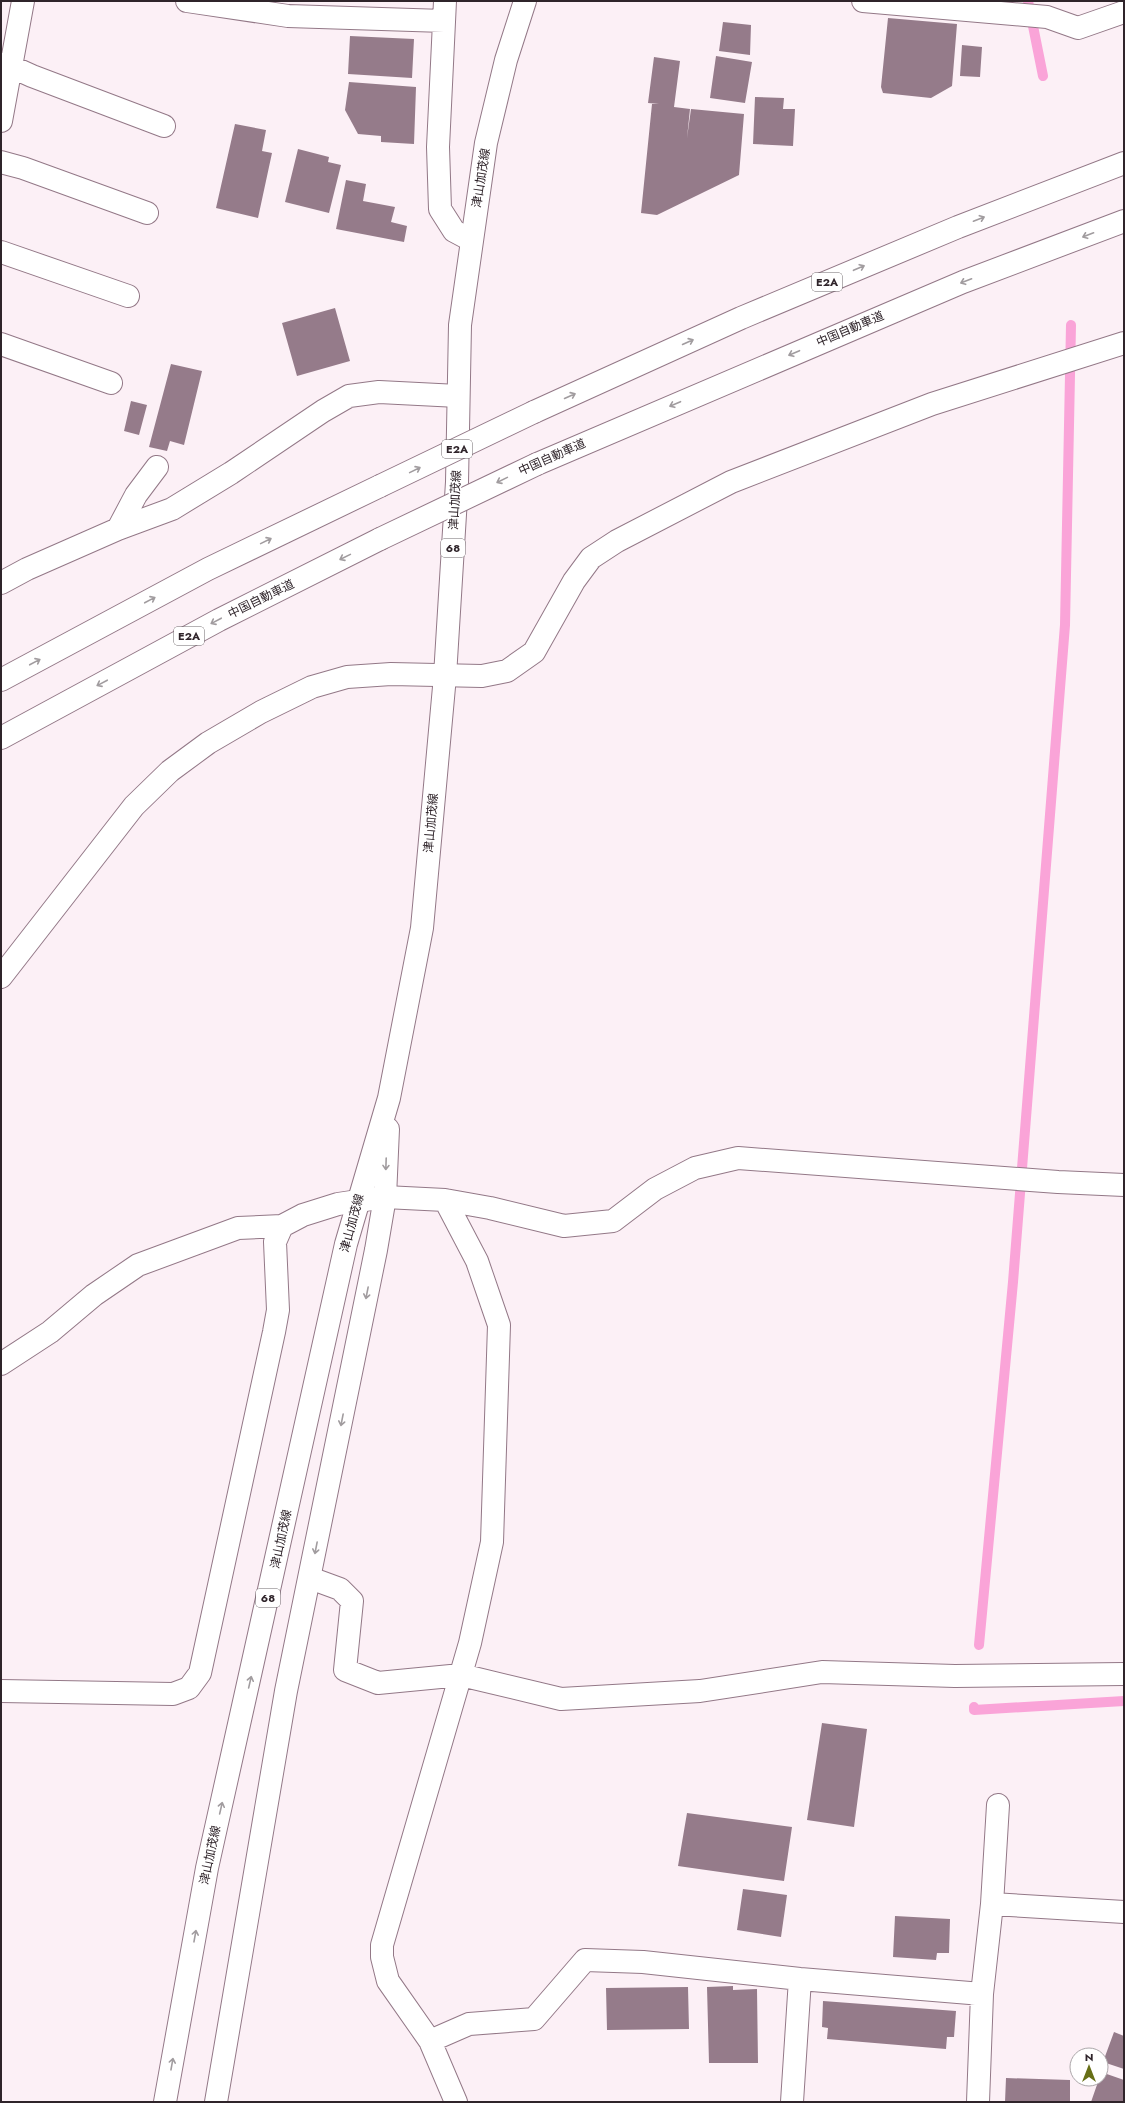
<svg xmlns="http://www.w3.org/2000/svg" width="1125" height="2103" font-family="Jost,'Noto Sans JP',sans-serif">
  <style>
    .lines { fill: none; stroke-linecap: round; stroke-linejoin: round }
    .stream { stroke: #faa4d8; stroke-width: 10 }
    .building { fill: #957b8a }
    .street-casing { stroke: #937887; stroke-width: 24 }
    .primary-casing { stroke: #937887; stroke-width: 24 }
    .highway-casing { stroke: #937887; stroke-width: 24 }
    .street { stroke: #fff; stroke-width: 22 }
    .primary { stroke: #fff; stroke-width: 22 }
    .highway { stroke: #fff; stroke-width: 22 }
    .highway-bridge-casing { stroke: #937887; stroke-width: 24; stroke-linecap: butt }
    .highway-bridge { stroke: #fff; stroke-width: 22 }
    .oneway { stroke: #a19c9f }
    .labels { text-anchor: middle; stroke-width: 3.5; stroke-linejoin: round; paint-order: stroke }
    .shield { fill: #fff; stroke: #6d666a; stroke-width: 1 }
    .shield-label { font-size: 11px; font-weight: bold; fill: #2f242a }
    .street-label { font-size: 12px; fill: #2f242a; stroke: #fff }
  </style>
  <rect width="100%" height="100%" fill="#fcf0f6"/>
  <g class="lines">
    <path class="stream" d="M1028,1l15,75
      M979,1645l34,-363 52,-657 6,-300
      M974,1707v3l150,-9"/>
  </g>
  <path class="building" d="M888,18l69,6 -5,62 -21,12 -48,-5 -2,-6z
    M723,22l28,3 -1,30 -31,-4z
    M350,36l64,3 -2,39 -64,-4z
    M962,45l20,2 -2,30 -20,-1z
    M716,56l36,6 -7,41 -35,-5z
    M654,57l26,4 -6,46 16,2 -3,29 4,-29 53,5 -5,61 -82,40 -16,-2 11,-109h7l-11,-1z
    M349,82l67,5 -2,57 -33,-2v-6l-23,-2 -13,-24z
    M755,97l29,1 -1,11h12l-2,37 -40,-2z
    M235,124l31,6 -4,21 10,2 -14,65 -42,-10z
    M298,149l31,8 -1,5 13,3 -12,48 -44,-11z
    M346,180l20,4 -3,17 32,6 -4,15 16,4 -3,16 -68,-13z
    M335,308l15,53 -53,15 -15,-53z
    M171,364l31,7 -18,74 -14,-4 -3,10 -18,-4z
    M131,401l16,4 -8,30 -15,-4z
    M822,1723l45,6 -13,98 -47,-7z
    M687,1813l105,14 -8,54 -106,-15z
    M743,1889l44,6 -6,42 -44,-7z
    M895,1916l55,3 -1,34h-12l-1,7 -43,-3z
    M733,1986v4l24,-1 1,74h-49l-2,-76z
    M688,1987l1,42 -82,1 -1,-42z
    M823,2001l133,10 -2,26h-7l-1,12 -119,-10 1,-11 -6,-1z
    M1114,2032l10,4v33l-21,-7z
    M1101,2072l23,8v22h-33l8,-23h2z
    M1006,2078l64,2v22h-65z"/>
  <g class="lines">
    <defs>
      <path id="street" d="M187,1l101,15 156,5
        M445,1l-7,146 2,62 14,22 17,9
        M863,1l184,16 31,11 46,-16
        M1,64l9,2 22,10 132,50
        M1,121l22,-120
        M1,162l22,6 124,45
        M1,252l127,44
        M1,344l110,39
        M118,529l18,-34 21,-28
        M1,583l26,-14 91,-40 54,-20 59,-36 92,-62 26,-15 30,-4 79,4
        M1,977l133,-171 36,-35 38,-28 53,-31 51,-25 35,-10 44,-3 91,2 25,-5 27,-19 40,-71 17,-23 26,-17 114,-59 201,-78 192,-61
        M445,1200l32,61 22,64 -7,217 -22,101 -88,302v12l6,24 42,60 26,61
        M1,1364l49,-32 44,-37 44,-30 100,-37 44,-2 21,-11 35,-11 47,-7 60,3 45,8 74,18 49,-5 42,-32 40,-21 43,-10 320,24 66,3
        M310,1578l30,11 12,12 -7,69 33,13 83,-8 100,24 139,-8 122,-19 133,4 169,-2
        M1,1691l172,3 16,-6 11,-15 74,-341 4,-22 -3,-68 7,-16
        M992,1904l132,8
        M430,2041l39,-17 65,-5 51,-59 58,2 157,17 182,15
        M792,2102l8,-123
        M978,2102l4,-108 10,-90 6,-99"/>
      <path id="primary" d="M165,2102l42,-234 139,-624 43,-146 33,-170 23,-252 12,-194 3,-157 26,-182 20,-83 19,-59
        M216,2102l70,-411 90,-441 9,-53 3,-68"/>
      <path id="highway" d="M534,412l207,-94 217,-91 166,-64
        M537,464l426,-182 161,-61
        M1,680l207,-111 172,-83
        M1,738l218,-118 161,-81"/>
    </defs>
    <use href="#street" class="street-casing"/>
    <use href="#primary" class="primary-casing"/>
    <use href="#highway" class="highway-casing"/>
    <use href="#street" class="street"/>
    <use href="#primary" class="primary"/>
    <use href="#highway" class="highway"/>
    <defs>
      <path id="highway-bridge" d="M380,486l154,-74
        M380,539l157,-75"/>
    </defs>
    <use href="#highway-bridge" class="highway-bridge-casing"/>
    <use href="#highway-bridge" class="highway-bridge"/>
  </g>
  <defs><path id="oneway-shaft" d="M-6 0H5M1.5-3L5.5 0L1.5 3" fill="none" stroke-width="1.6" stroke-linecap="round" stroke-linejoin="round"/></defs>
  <g class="oneway">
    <use href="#oneway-shaft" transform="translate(979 219) rotate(-21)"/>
    <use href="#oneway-shaft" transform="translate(1088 235) rotate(159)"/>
    <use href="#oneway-shaft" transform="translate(859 268) rotate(-23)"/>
    <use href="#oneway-shaft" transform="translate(966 281) rotate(159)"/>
    <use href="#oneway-shaft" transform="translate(688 342) rotate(-24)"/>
    <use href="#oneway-shaft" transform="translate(794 353) rotate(157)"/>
    <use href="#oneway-shaft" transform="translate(570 396) rotate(-24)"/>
    <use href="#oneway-shaft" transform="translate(675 404) rotate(157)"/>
    <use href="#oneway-shaft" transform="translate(415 470) rotate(-26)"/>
    <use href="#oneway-shaft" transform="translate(502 480) rotate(154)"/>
    <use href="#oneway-shaft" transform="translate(266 541) rotate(-26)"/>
    <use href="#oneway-shaft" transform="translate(345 557) rotate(154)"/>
    <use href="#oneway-shaft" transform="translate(150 600) rotate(-28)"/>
    <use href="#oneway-shaft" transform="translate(216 621) rotate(152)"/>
    <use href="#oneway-shaft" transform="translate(35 662) rotate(-28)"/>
    <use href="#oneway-shaft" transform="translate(102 683) rotate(152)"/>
    <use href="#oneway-shaft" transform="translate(386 1164) rotate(92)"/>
    <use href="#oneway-shaft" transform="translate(367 1293) rotate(101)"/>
    <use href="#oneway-shaft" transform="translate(342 1420) rotate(101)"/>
    <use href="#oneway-shaft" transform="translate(316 1548) rotate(101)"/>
    <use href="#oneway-shaft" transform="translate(250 1682) rotate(-77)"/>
    <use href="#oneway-shaft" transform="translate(221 1808) rotate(-77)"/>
    <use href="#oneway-shaft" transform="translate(195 1936) rotate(-80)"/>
    <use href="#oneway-shaft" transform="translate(172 2064) rotate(-80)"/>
  </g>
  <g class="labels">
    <g class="shield">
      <rect x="812" y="273" width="30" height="18" rx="3"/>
      <rect x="442" y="440" width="30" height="18" rx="3"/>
      <rect x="441" y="539" width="24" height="18" rx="3"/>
      <rect x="174" y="627" width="30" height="18" rx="3"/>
      <rect x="256" y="1589" width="24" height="18" rx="3"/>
    </g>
    <g class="shield-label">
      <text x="827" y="286">E2A</text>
      <text x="457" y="453">E2A</text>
      <text x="453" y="552">68</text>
      <text x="189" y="640">E2A</text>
      <text x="268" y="1602">68</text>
    </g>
    <g class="street-label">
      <text transform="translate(481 178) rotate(-81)" y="4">津山加茂線</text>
      <text transform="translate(850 329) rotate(-23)" y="4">中国自動車道</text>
      <text transform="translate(552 457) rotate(-24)" y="4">中国自動車道</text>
      <text transform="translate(455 500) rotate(-87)" y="4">津山加茂線</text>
      <text transform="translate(261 599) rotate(-26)" y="4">中国自動車道</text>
      <text transform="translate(431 823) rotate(-85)" y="4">津山加茂線</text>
      <text transform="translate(352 1223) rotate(-75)" y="4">津山加茂線</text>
      <text transform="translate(281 1539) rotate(-78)" y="4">津山加茂線</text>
      <text transform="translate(210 1855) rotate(-78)" y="4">津山加茂線</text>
    </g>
  </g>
  <rect width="1125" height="2103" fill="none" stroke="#2f242a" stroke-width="4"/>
  <g transform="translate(1089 2067)"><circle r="19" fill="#ffffff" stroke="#aca7aa"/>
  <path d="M0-3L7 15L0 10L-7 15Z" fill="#676f17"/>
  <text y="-6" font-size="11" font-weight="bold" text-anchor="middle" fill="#2f242a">N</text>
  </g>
</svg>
